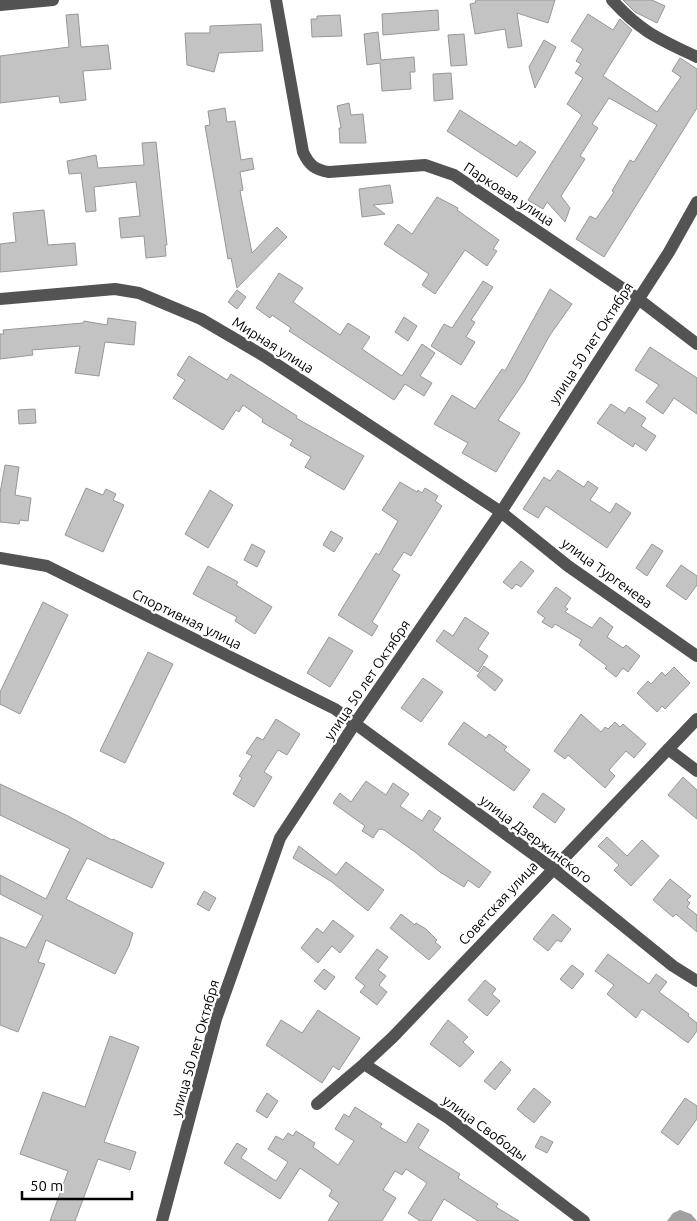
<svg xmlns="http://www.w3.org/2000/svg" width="697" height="1221" font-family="Ubuntu,sans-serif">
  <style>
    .water { fill: #a1a1a1 }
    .building { fill: #c3c3c3; stroke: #979797 }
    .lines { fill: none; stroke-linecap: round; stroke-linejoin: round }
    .minor { stroke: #535353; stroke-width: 12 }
    .labels { text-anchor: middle; stroke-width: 4.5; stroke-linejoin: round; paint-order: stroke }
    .street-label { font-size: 14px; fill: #000; stroke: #fff }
  </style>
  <rect width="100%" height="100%" fill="#fff"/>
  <path class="water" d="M680,1210l11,4 6,7h-30l6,-8z"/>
  <path class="building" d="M476,0h79l-7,23 -31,-10 5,33 -14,2 -3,-19 -30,5 -5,-30 5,-1z
    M623,0h29l13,6 -8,17 -22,-11z
    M438,10l1,20 -56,5 -1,-21z
    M78,14l3,33 27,-2 3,24 -28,2 3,29 -26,3 -1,-7 -59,7v-47l69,-9 -3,-32z
    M588,14l25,16 7,-11 12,11 -29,46 54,36 24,-35 -9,-6 8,-13 17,11v39l-93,149 -28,-18 14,-23 6,3 18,-27 -2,-1 18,-31 4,2 23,-37 -48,-27 -17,26 6,4 -18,28 5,3 -24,37 9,12 -5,14 -18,-20 -4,7 -15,-9 54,-85 -15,-11 16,-26 -8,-5 6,-9 -5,-3 7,-12 -12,-8z
    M340,15l2,21 -30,1 -1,-18h6v-3z
    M261,24l2,27 -44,2 -5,19 -27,-7 -2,-32h25v-7z
    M378,32l3,28 33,-3 1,15h-5l1,17 -29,2 -2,-28 -13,2 -3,-31z
    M464,34l3,31 -16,1 -3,-31z
    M544,40l12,7 -21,41 -6,-21z
    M451,73l2,26 -19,2 -1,-27z
    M349,103l2,12 12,-1 3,29h-26l-1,-15h2l-4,-22z
    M225,108l2,14 8,-1 6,39 11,-2 2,11 -14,3 3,18 -3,1 12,62 25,-26 10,10 -50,51 -6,-30 -3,1 -23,-133 5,-1 -2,-14z
    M460,110l56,36 4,-5 16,11 -19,25 -70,-46z
    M156,142l11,103h-2l1,11 -20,2 -2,-22 -23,2 -2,-20 21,-2 -4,-34 -42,5 2,24 -10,1 -5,-39 -12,1 -2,-13 29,-6 2,13 46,-3 -2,-22z
    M390,185l3,18 -20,2 12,9 -23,3 -3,-28z
    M437,197l21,11 -1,2 42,30 -6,9 4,2 -10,15 -22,-16 -30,44 -13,-9 7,-11 -45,-30 14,-20 14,10z
    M44,210l4,35 27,-2 2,22 -77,7v-28l16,-2 -3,-29z
    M279,273l24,15 -10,14 47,33 8,-12 22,14 -8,12 40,27 20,-32 13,9 -15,23 12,7 -8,13 -19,-12 -11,16 -105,-69 2,-3 -19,-13 -2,3 -14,-10z
    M483,281l10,6 -22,33 4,2 -9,15 9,5 -14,23 -30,-19 13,-22 8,4z
    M550,289l22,15 -22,31 -26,47 -26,38 22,13 -24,39 -34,-19 6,-10 -34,-19 18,-29 23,14 27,-40 3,2z
    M237,290l9,7 -9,12 -9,-7z
    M404,317l13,9 -9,15 -13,-9z
    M108,318l28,4 -2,23 -29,-3 -6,34 -24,-3 5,-27 -48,4 1,5 -33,4v-25h4l-1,-4 80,-7 1,-2 23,4z
    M650,347l47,31v36l-23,-16 -11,16 -17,-12 13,-17 -24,-15z
    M189,356l38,24 4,-6 66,42 -1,2 68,38 -20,34 -39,-23 6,-10 -21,-12 3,-5 -31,-18 1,-3 -20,-14 -4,7 -3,-2 -13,20 -50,-32 12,-18 -8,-5z
    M611,404l14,9 4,-6 17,11 -5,8 15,10 -10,15 -11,-8 -2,4 -36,-24z
    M35,409l1,14 -17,1 -1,-14z
    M5,465l14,2 -4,28 16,3 -3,23 -8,-1 -1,4 -19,-2v-29z
    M558,470l26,17 4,-6 10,7 -8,12 20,13 6,-10 15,10 -24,35 -61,-42 -8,12 -15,-9 21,-32 6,4z
    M400,482l17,10 1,-2 4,3 3,-5 13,8 -3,5 7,5 -31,50 -7,-4 -12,18 8,5 -28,47 6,4 -6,10 -34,-21 38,-62 3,2 19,-34 -16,-11z
    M86,488l17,7 3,-6 10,5 -3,6 11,5 -21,47 -38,-17z
    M210,490l23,15 -25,43 -23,-14z
    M331,531l12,7 -9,14 -11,-7z
    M252,544l13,7 -8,16 -13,-7z
    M652,544l11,7 -16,25 -11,-8z
    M521,561l13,10 -13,16 -5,-3 -4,5 -9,-7z
    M681,565l16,11v9l-11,15 -20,-14z
    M208,566l30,16 -2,3 36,22 -17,27 -20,-13 2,-4 -44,-23z
    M556,587l15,11 -6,9 3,2 -3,3 27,16 8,-11 13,10 -6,10 16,11 3,-3 14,11 -12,16 -5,-4 -7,9 -11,-9 2,-2 -28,-21 3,-5 -27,-16 -3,4 -10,-6 3,-4 -8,-6z
    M43,602l25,13 -48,99 -20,-10v-12z
    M465,617l24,16 -11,16 10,7 -10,16 -42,-31 8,-11 9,6z
    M329,637l24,14 -23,36 -23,-14z
    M148,652l25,12 -48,99 -25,-12z
    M484,666l19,14 -8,11 -18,-15z
    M674,667l16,16 -25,26 -3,-3 -5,6 -20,-19 11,-12 3,3 11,-12 3,4z
    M423,678l20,14 -22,30 -20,-14z
    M581,714l20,18 4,-5 3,2 7,-7 5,5 3,-3 23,20 -12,14 -8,-7 -17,19 6,6 -10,12 -37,-33 -3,4 -11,-8z
    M276,719l24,15 -13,21 -9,-5 -14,22 8,5 -18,30 -21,-13 9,-16 -3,-2 13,-20 -6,-3 11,-16 6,3z
    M464,722l22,16 3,-4 18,13 -3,3 26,20 -16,21 -66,-47z
    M683,777l14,13v29l-29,-24z
    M366,781l20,14 7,-12 16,11 -9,12 22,15 7,-11 12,8 -8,12 58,42 -12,16 -11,-8 -4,7 -24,-15 -25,-20 -31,-22 -5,-1 -6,9 -11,-7 3,-5 -32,-23 7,-10 11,9z
    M0,784l68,32 44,24 1,-1 51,24 -12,25 -65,-30 -21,41 67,34 -4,13 -14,28 -69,-34 -8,22 7,2 -27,68 -18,-7v-88l26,11 17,-32 -43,-22v-19l46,24 24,-50 -70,-34z
    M543,793l22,16 -10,14 -22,-16z
    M607,837l20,19 15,-16 17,16 -28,30 -17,-16 5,-5 -21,-19z
    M299,846l37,29 10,-13 38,28 -16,21 -36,-29 -39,-24z
    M670,879l21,17 -4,4 3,3 -3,4 10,8v17l-21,-18 -3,3 -20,-17z
    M204,891l12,7 -7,13 -12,-7z
    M401,914l14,11 1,-2 10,6 11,11 -2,2 6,5 -12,13 -39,-32z
    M553,914l18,15 -10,13 -4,-2 -9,11 -15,-12z
    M333,920l21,16 -14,17 -8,-7 -14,17 -17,-15 16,-20 6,5z
    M377,949l11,8 -10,13 8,6 -7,9 8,7 -10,13 -17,-13 5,-6 -10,-8z
    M608,954l41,30 7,-10 11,8 -8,10 30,22 -1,2 9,7v8l-9,12 -46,-34 -6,9 -29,-24 7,-9 -19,-14z
    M572,965l12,9 -12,15 -12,-10z
    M324,969l11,8 -10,13 -11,-9z
    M485,980l11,9 -4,5 8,7 -13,15 -19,-16z
    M318,1010l42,28 -21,32 -6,-4 -11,17 -56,-38 15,-25 21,13z
    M448,1020l20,17 -5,5 11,10 -14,15 -30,-23z
    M110,1036l29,11 -35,95 32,10 -6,18 -32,-11 -23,62h-25l18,-50 -48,-17 23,-62 42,15z
    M501,1061l10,9 -16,20 -11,-9z
    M534,1088l17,14 -17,21 -17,-14z
    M267,1093l11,8 -11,17 -11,-7z
    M685,1098l12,8v13l-19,26 -17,-13z
    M355,1107l27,17 -2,3 26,16 12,-20 11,7 -11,18 42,26 -2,4 40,26 -2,3 23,14h-41l-34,-22 -13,22h-11l-12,-8 19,-30 -21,-14 -4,6 -7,-4 -12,19 13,8 -14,23h-54l11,-18 -10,-7 3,-6 -32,-22 -20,31 -56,-36 13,-20 10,6 -6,9 35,23 12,-19 -20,-13 8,-13 7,4 5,-7 5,3 3,-5 19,12 -2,4 25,18 16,-24 -19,-12 9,-15 5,3z
    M541,1136l12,6 -6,11 -12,-6z"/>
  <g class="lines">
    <path class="minor" d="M276,0l27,152c6,13 12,18 26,20l96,-7 29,10 183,123 60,46
      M612,0c29,32 47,39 85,57
      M0,5l53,-5
      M0,299l115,-10 24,4 62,26 63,37 237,156 67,54 129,90
      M0,558l47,8 288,143 217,159 121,98 24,15
      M668,749l29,22
      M364,1064l84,54 136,103
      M317,1104l47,-40 29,-27 304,-318
      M162,1221l54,-202 64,-181 76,-116 145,-210 168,-260 28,-50"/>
  </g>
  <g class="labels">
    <g class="street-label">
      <text transform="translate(509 194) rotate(33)" y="5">Парковая улица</text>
      <text transform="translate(591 343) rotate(-57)" y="5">улица 50 лет Октября</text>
      <text transform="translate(273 345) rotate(32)" y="5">Мирная улица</text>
      <text transform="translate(607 573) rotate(36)" y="5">улица Тургенева</text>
      <text transform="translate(187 619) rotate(26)" y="5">Спортивная улица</text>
      <text transform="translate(367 680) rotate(-56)" y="5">улица 50 лет Октября</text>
      <text transform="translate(536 839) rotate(37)" y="5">улица Дзержинского</text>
      <text transform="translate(498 903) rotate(-47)" y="5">Советская улица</text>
      <text transform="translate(195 1048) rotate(-74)" y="5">улица 50 лет Октября</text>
      <text transform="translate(485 1128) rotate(36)" y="5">улица Свободы</text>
    </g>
  </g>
  <path d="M22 1191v8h110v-8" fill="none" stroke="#000000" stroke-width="2.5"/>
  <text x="30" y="1191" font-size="15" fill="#000000" stroke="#ffffff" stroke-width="4" paint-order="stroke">50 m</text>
</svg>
